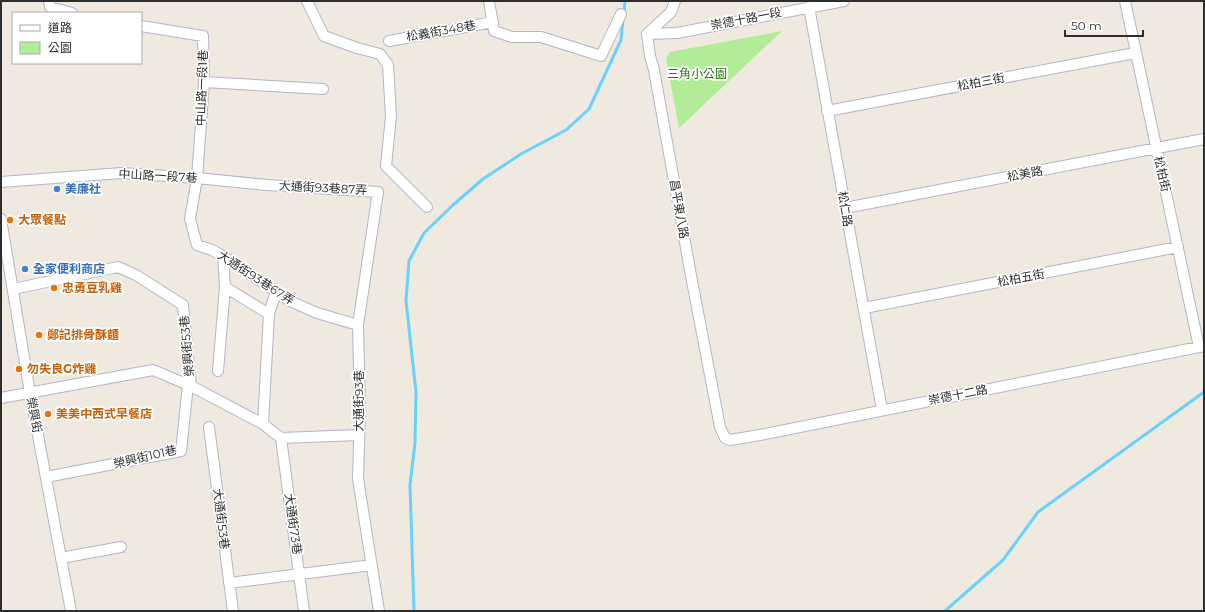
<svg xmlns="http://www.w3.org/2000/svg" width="1205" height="612" font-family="Montserrat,'Noto Sans TC',sans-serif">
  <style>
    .green { fill: #b2ec97 }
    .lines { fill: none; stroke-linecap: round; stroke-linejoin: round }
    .stream { stroke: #69d2fc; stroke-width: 3 }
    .minor-casing { stroke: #b3b6c2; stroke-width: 12 }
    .minor { stroke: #fff; stroke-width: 10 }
    .shop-dot { fill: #3f7fe0; stroke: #fff; stroke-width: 1.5 }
    .food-dot { fill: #e8710a; stroke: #fff; stroke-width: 1.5 }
    .labels { text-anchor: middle; stroke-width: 3.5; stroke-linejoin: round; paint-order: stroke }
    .street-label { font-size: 12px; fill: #2e2e2e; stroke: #fff }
    .park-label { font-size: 12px; fill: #267513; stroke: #fff }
    .shop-label { font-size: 12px; font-weight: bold; fill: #366cbe; stroke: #fff; text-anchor: start }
    .food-label { font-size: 12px; font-weight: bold; fill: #c56008; stroke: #fff; text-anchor: start }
  </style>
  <rect width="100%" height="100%" fill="#f0e9df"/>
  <path class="green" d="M782,31l-103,97 -13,-69 4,-7z"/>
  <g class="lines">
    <path class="stream" d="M624,13l1,-12
      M414,611l-4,-126 5,-42 1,-51 -10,-91 3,-40 15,-28 29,-28 30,-26 38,-25 45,-24 23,-21 32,-69 2,-21
      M945,611l58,-51 35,-48 166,-120"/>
    <defs>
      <path id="minor" d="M49,1l1,6 22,6
        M307,1l17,35 33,12 23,6 8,11 3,51 -5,50 41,41
        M489,1l5,30 18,6h29l60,19 20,-42
        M675,1l-4,11 -24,22 3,22 4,14 38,211 28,146 5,11 5,2 30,-5 444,-89
        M1125,1l74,346
        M809,7l73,403
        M141,26l62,10 1,46 -7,96 -7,41 7,26 15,5 11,6 67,45 27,12 41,12
        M647,34l30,-1 167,-32
        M389,41l104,-19
        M204,82l119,7
        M827,111l308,-58
        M1,182l121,-9 75,5 70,7 111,7 -20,133 2,87 -2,67 21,132
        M845,208l359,-69
        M1,219l29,174 41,218
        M225,287l44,27
        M13,289l105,-22 18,8 47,30 8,81
        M864,308l314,-61
        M218,371l7,-84 -2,-31
        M1,398l152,-28 38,16 72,38 18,14
        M263,424l6,-110 7,-23
        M209,427l24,184
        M281,438l23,173
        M281,438l78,-3
        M46,477l135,-26 7,-66
        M61,558l60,-11
        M229,583l143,-18"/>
    </defs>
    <use href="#minor" class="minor-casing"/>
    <use href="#minor" class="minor"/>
  </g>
  <g class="shop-dot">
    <circle cx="57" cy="189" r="4"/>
    <circle cx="25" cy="269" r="4"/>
  </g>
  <g class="food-dot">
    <circle cx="10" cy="220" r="4"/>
    <circle cx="54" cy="288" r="4"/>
    <circle cx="39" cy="335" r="4"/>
    <circle cx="19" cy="369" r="4"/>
    <circle cx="48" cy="414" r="4"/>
  </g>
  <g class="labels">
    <g class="street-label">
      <text transform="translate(746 19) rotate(-11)" y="4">崇德十路一段</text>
      <text transform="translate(441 31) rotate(-10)" y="4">松義街348巷</text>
      <text transform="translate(981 82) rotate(-11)" y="4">松柏三街</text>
      <text transform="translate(202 88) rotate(-88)" y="4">中山路一段1巷</text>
      <text transform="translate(1025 174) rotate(-11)" y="4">松美路</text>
      <text transform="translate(1162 174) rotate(77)" y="4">松柏街</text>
      <text transform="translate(158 176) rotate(3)" y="4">中山路一段7巷</text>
      <text transform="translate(323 188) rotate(3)" y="4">大通街93巷87弄</text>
      <text transform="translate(679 209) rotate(80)" y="4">昌平東八路</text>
      <text transform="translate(845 209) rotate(80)" y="4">松仁路</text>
      <text transform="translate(256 278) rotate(33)" y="4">大通街93巷67弄</text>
      <text transform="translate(1021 278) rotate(-11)" y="4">松柏五街</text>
      <text transform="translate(187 346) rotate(-95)" y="4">榮興街53巷</text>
      <text transform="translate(958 395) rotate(-11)" y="4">崇德十二路</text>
      <text transform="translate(359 401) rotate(-90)" y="4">大通街93巷</text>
      <text transform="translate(34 415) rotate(79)" y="4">榮興街</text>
      <text transform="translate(145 457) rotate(-13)" y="4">榮興街101巷</text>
      <text transform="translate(221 519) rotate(83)" y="4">大通街53巷</text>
      <text transform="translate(293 524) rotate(82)" y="4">大通街73巷</text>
    </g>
    <g class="park-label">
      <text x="697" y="78">三角小公園</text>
    </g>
    <g class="shop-label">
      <text x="65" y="193">美廉社</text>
      <text x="33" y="273">全家便利商店</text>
    </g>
    <g class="food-label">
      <text x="18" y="224">大眾餐點</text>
      <text x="62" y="292">忠勇豆乳雞</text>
      <text x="47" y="339">鄭記排骨酥麵</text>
      <text x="27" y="373">勿失良G炸雞</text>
      <text x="56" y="418">美美中西式早餐店</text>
    </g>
  </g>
  <rect width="1205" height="612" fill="none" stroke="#2e2e2e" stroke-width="4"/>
  <rect x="12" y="12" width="130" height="52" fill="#ffffff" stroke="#ababab"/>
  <rect x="20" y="25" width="20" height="6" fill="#ffffff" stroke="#ababab"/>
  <text x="48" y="32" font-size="12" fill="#2e2e2e">道路</text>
  <rect x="20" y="42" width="20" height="12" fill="#b2ec97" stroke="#ababab"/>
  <text x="48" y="52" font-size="12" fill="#2e2e2e">公園</text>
  <path d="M1065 30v6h78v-6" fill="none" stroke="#2e2e2e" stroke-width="2"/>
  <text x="1071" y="30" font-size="12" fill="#2e2e2e" stroke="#ffffff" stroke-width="3" paint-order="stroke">50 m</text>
</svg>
